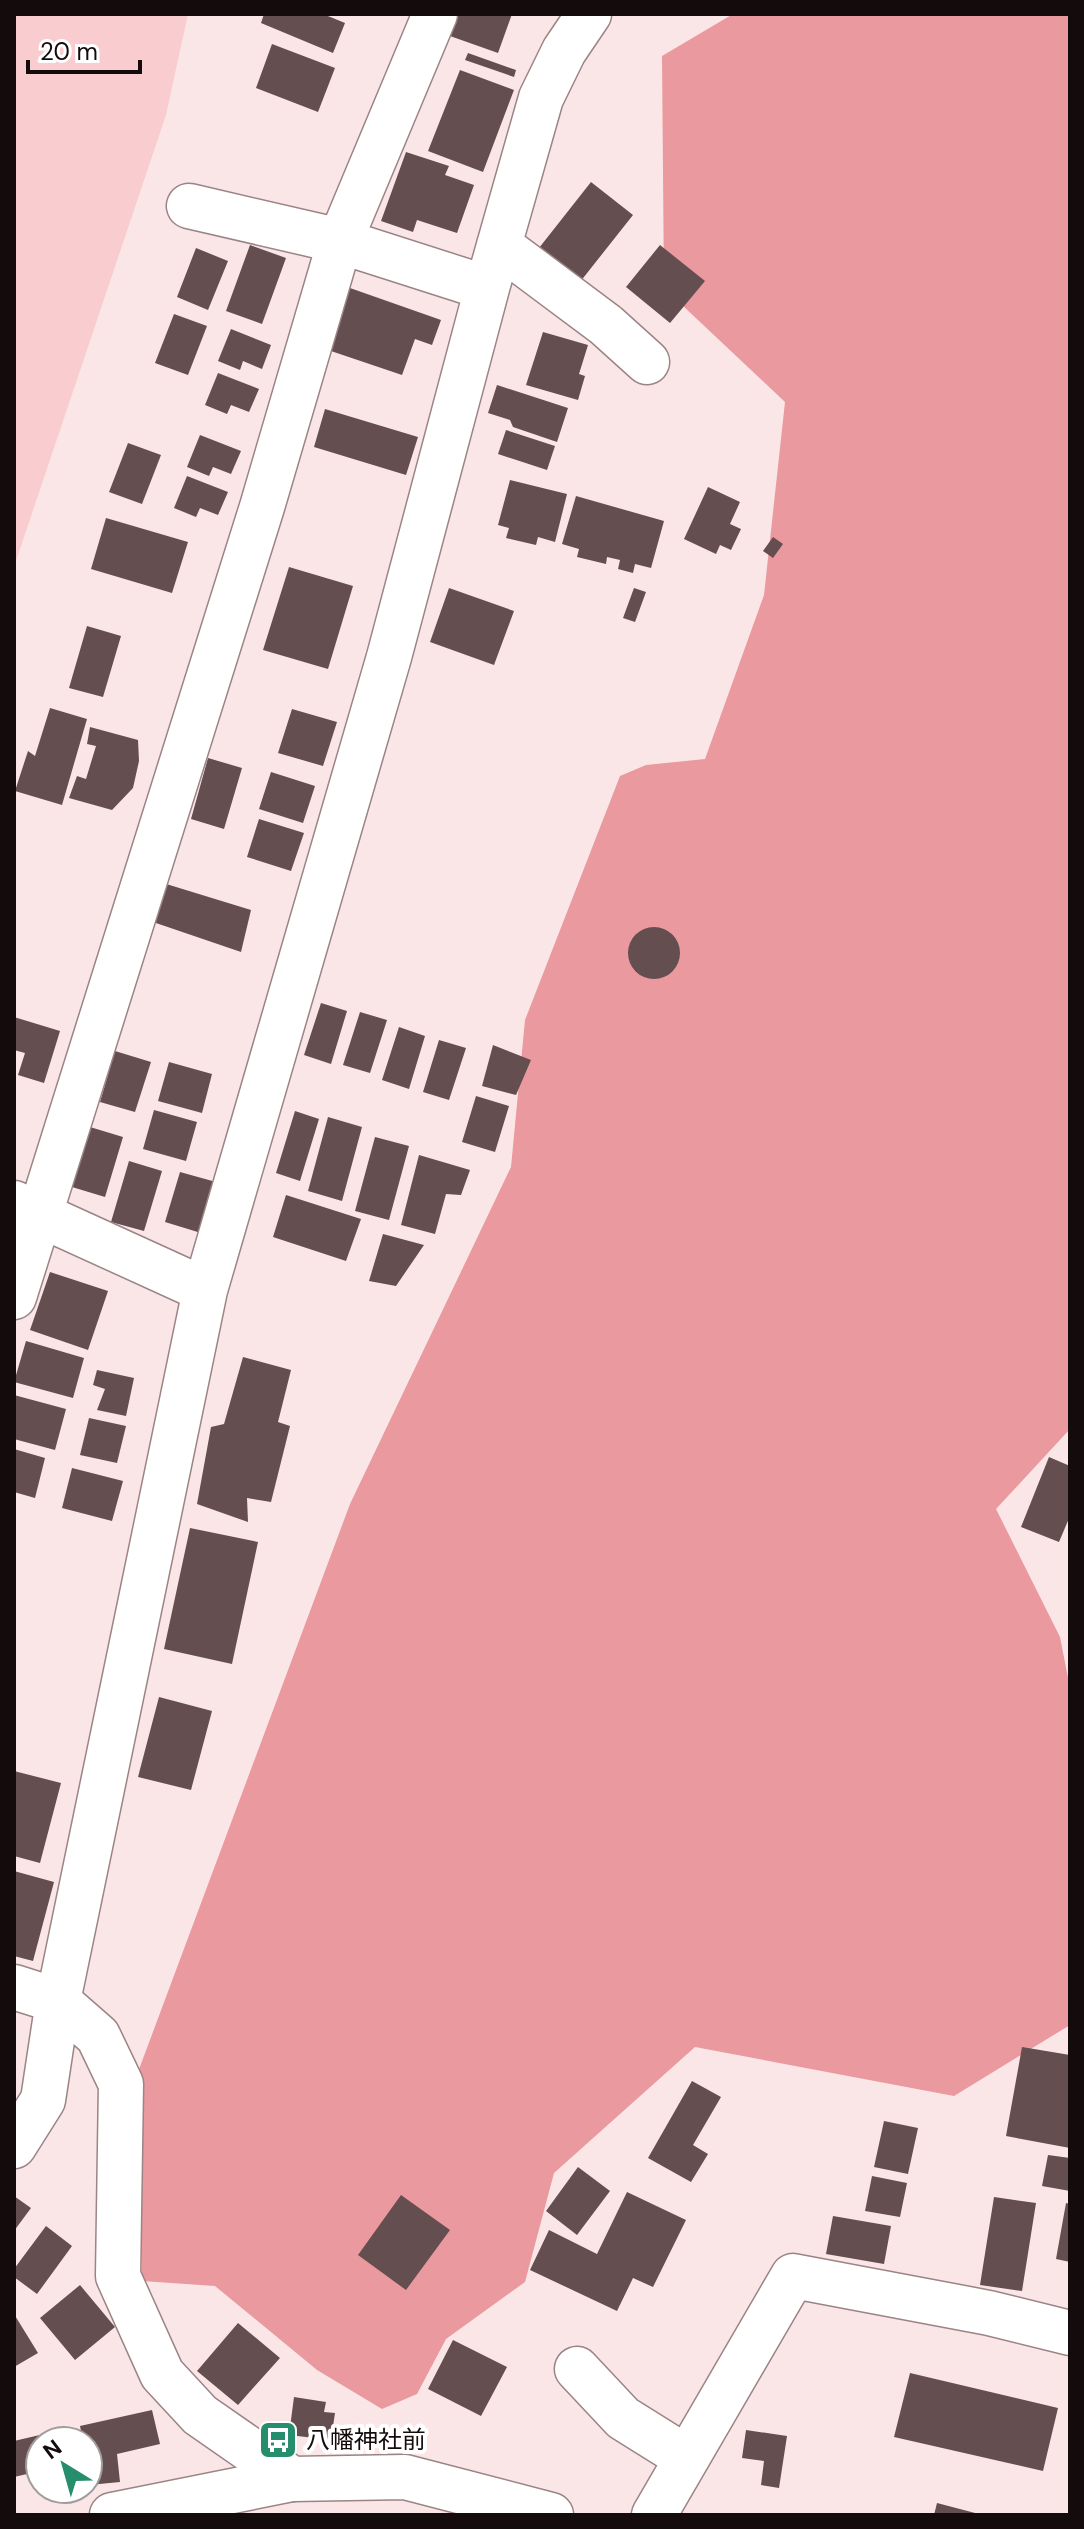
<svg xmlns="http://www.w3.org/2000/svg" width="1084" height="2529" font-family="'DM Sans','Noto Sans JP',sans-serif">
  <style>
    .green { fill: #f9cdcf }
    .forest { fill: #ea999e }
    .building { fill: #644e4f }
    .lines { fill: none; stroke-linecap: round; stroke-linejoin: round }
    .minor-casing { stroke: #9b8485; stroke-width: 47 }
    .major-casing { stroke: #9b8485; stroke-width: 47 }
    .minor { stroke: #fff; stroke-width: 44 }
    .major { stroke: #fff; stroke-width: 44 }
    .labels { text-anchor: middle; stroke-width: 8; stroke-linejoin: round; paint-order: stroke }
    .poi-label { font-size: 24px; fill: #130b0c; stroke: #fff; text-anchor: start }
  </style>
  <rect width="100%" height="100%" fill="#fbe6e7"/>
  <path class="green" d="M14,14h174l-22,101 -150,446 -2,-1z"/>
  <path class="forest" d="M733,14h337v1415l-74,80 64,128 10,51v337l-116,71 -259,-49 -141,126 -29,109 -79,57 -29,55 -35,15 -65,-39 -102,-84 -73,-5 -4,-209 212,-568 161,-337 14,-147 95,-244 26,-11 59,-6 59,-164 21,-193 -121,-114 -2,-232z"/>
  <path class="building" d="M264,14h59l22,9 -12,30 -72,-30z
    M458,14h54l-14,39 -48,-17z
    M272,44l63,24 -17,44 -62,-24z
    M468,53l48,17 -2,7 -49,-17z
    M460,70l54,20 -31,82 -55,-21z
    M406,152l43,14 -4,9 29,10 -17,48 -40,-13 -4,12 -32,-11z
    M591,182l42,33 -53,67 -41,-34z
    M250,245l36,13 -24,66 -36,-13z
    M660,245l45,36 -35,42 -44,-36z
    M196,248l32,13 -20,49 -31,-13z
    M350,288l91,32 -9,25 -17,-6 -13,36 -74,-25z
    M174,314l33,12 -19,49 -33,-12z
    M231,329l40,16 -9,24 -19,-8 -3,9 -22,-9z
    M543,332l45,13 -9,29 6,2 -7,24 -52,-15z
    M218,373l41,16 -10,23 -18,-7 -4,9 -22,-9z
    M497,385l71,23 -11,34 -44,-15 -3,-7 -22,-7z
    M325,409l93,28 -12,38 -92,-28z
    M506,430l49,16 -8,24 -49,-16z
    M200,435l41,16 -10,23 -18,-7 -4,9 -22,-9z
    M128,443l33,12 -19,49 -33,-12z
    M187,476l41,16 -10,23 -18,-7 -4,9 -22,-9z
    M510,480l57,14 -12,48 -17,-5 -2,8 -30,-7 3,-10 -11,-3z
    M708,487l32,15 -10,22 11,5 -10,21 -11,-5 -4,9 -32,-15z
    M576,496l88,25 -13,47 -16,-4 -2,9 -15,-4 2,-9 -13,-3 -1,7 -29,-7 2,-8 -17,-5z
    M106,518l82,24 -16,51 -81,-24z
    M773,537l10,7 -10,14 -10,-7z
    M289,567l64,19 -25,83 -65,-19z
    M449,588l65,23 -20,54 -64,-23z
    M634,588l12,4 -11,30 -12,-4z
    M87,626l34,10 -18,61 -34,-9z
    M50,708l37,11 -25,86 -47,-14 13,-40 7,5z
    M292,709l45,13 -14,44 -45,-13z
    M90,727l48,13 1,21 -6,27 -21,22 -43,-12 8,-22 9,3 10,-33 -9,-2z
    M208,758l34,10 -18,61 -33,-10z
    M271,772l44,14 -12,37 -44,-14z
    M259,819l45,14 -13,38 -44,-14z
    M163,883l88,27 -10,42 -88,-30z
    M628 953a26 26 0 1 1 52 0a26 26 0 1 1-52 0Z
    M321,1003l26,8 -16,53 -27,-9z
    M360,1012l27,8 -17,53 -27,-8z
    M14,1017l46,14 -16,52 -26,-8 7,-22 -11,-3z
    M399,1027l26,9 -16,53 -27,-9z
    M439,1040l27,8 -17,52 -26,-8z
    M493,1045l38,15 -15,35 -34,-9z
    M115,1051l36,11 -16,50 -35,-10z
    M169,1062l43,12 -10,39 -44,-12z
    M476,1096l33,10 -14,46 -33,-10z
    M154,1110l43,12 -11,39 -43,-12z
    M295,1111l24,8 -19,62 -24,-8z
    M328,1117l34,10 -20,74 -34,-10z
    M90,1127l33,10 -18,60 -33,-10z
    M375,1137l34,9 -20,74 -34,-9z
    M419,1155l51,15 -9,25 -15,-1 -11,40 -34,-9z
    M129,1161l33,10 -18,60 -33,-9z
    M180,1172l36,10 -15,51 -36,-11z
    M286,1195l75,24 -15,42 -73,-24z
    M383,1234l41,11 -28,41 -27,-5z
    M50,1272l58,19 -20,59 -58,-20z
    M26,1341l58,17 -11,40 -59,-16z
    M243,1357l48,13 -13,52 12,4 -19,76 -24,-4 1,24 -51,-18 14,-77 13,-3z
    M97,1370l37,8 -8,38 -29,-6 8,-21 -12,-4z
    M14,1395l52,14 -11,41 -41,-11z
    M89,1418l37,8 -9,37 -37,-8z
    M14,1449l31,9 -10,40 -21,-6z
    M1049,1457l21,9v50l-11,26 -38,-15z
    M72,1468l51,13 -11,40 -50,-13z
    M190,1528l68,14 -26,122 -68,-15z
    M159,1697l53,14 -21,79 -53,-13z
    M14,1771l47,12 -21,80 -26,-7z
    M14,1871l40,11 -21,79 -19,-5z
    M1022,2047l48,8v93l-64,-12z
    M692,2081l29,16 -28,48 15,9 -17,28 -43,-24z
    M884,2121l34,7 -10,46 -34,-7z
    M1048,2155l22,3v33l-28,-5z
    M578,2167l32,24 -33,44 -31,-24z
    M872,2176l35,7 -7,34 -35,-6z
    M627,2192l59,28 -33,67 -20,-9 -16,33 -87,-41 19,-40 48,24z
    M401,2195l49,35 -44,60 -48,-35z
    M14,2196l17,12 -17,23z
    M994,2197l42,6 -14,88 -42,-6z
    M1066,2203l4,1v58l-14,-3z
    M833,2216l58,10 -7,38 -58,-10z
    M46,2226l26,20 -35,48 -23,-17v-8z
    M80,2285l35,42 -40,33 -35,-42z
    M14,2314l24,39 -24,14z
    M238,2323l42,35 -42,47 -41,-34z
    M453,2340l54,27 -26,49 -53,-27z
    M910,2373l148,35 -15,63 -149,-34z
    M294,2397l32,5 -2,10 11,1 -4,27 -42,-5z
    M152,2410l8,34 -43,10 3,28 -31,3 -1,-44h-5l-3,-15z
    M746,2430l41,6 -8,52 -18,-3 3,-24 -22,-3z
    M57,2431l2,10h-19v30l-26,6v-36z
    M937,2503l42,11 -1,1h-44z"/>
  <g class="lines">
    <defs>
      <path id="minor" d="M189,206l151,35 147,47
        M499,245l107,80 41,37
        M14,1203l191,87
        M14,1297l248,-790 78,-266 95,-227
        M14,1987l44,14 -15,99 -29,46
        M577,2369l46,49 64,40
        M292,2479l-92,-64 -38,-41 -44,-98 3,-192 -23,-48 -40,-35 147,-711 184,-633 98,-369 54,-190 23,-47 25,-37
        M654,2515l139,-239 196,37 81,20"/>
      <path id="major" d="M112,2515l180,-36 113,-2 146,38"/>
    </defs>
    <use href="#minor" class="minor-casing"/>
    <use href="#major" class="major-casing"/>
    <use href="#minor" class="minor"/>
    <use href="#major" class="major"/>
  </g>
  <defs>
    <symbol id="bus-square" viewBox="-11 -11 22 22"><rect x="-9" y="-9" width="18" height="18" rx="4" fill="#268e6c" stroke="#fff"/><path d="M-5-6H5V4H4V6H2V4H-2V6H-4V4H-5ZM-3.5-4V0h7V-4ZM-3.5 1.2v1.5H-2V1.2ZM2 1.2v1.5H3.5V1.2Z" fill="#fff"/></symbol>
  </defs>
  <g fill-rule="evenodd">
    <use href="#bus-square" x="256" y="2418" width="44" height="44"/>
  </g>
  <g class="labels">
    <g class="poi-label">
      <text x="306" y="2448">八幡神社前</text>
    </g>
  </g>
  <rect width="1084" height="2529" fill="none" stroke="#130b0c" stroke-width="32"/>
  <g transform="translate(64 2465) rotate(323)"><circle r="38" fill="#ffffff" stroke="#a19d9e" stroke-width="2"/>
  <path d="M0-6L14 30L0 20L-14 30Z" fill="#268e6c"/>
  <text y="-12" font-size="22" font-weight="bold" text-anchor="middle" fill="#130b0c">N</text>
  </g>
  <path d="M28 60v12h112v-12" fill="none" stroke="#130b0c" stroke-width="4"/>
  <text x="40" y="60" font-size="24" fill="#130b0c" stroke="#ffffff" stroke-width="6" paint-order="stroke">20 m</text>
</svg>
